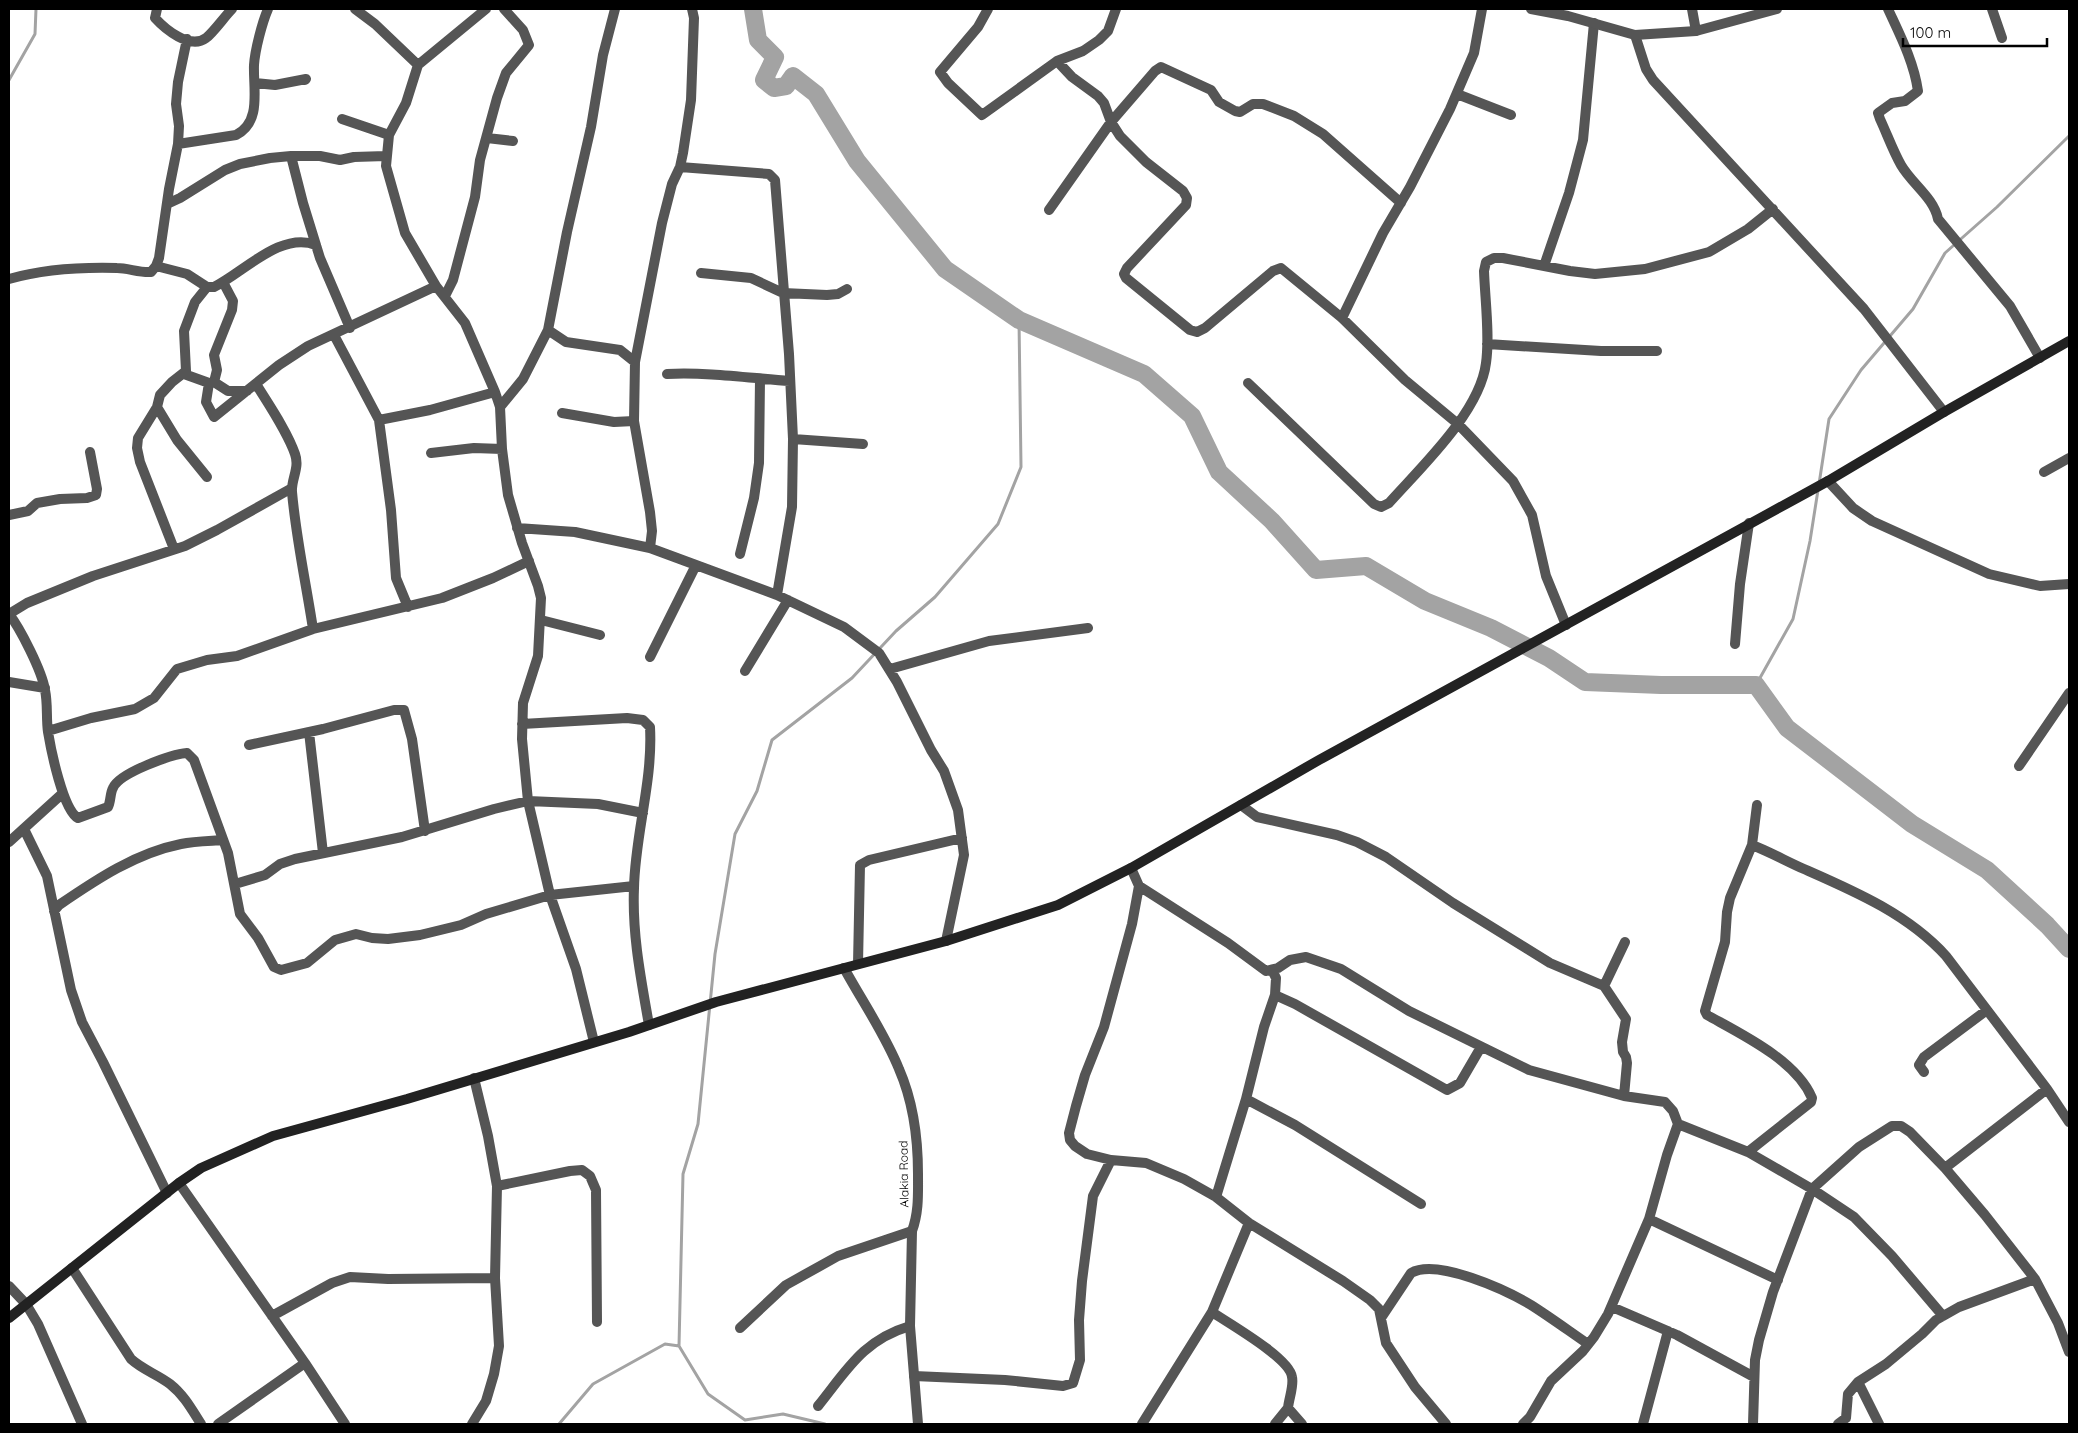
<svg xmlns="http://www.w3.org/2000/svg" width="2078" height="1433" font-family="Quicksand,sans-serif">
  <style>
    .lines { fill: none; stroke-linecap: round; stroke-linejoin: round }
    .stream { stroke: #a3a3a3; stroke-width: 3 }
    .river { stroke: #a3a3a3; stroke-width: 18 }
    .minor { stroke: #555; stroke-width: 10 }
    .tertiary { stroke: #555; stroke-width: 10 }
    .secondary { stroke: #222; stroke-width: 10 }
    .labels { text-anchor: middle; stroke-width: 4; stroke-linejoin: round; paint-order: stroke }
    .street-label { font-size: 12px; fill: #000; stroke: #fff }
  </style>
  <rect width="100%" height="100%" fill="#fff"/>
  <g class="lines">
    <path class="stream" d="M9,80l26,-46 1,-25
      M1819,484l10,-65 32,-49 52,-61 32,-56 52,-46 72,-71
      M1756,685l37,-66 17,-78 8,-51
      M559,1424l34,-40 72,-40 14,2
      M825,1424l-42,-10 -38,6 -37,-26 -29,-48 4,-172 15,-50 17,-170 20,-120 22,-43 15,-51 80,-62 44,-47 39,-34 63,-73 23,-57 -2,-147"/>
    <path class="river" d="M753,9l5,31 17,17 -11,23 10,8 12,-2 7,-10 23,18 41,67 88,108 74,51 125,54 48,42 27,56 53,49 44,49 50,-4 59,35 66,27 58,30 36,24 76,3h95l31,43 125,96 75,46 60,55 22,24"/>
    <path class="minor" d="M157,9l-2,9c10,11 35,32 51,20 7,-5 19,-22 26,-29
      M355,9l20,15 43,41
      M486,9l-68,56 -12,38 -17,32 -3,31 19,67 31,53 29,37 30,69 5,15 2,42 6,46 14,48 16,43 3,12 -3,58 -15,47 -1,36 6,62 22,94 26,74 18,73
      M988,9l-10,18 -38,45 8,11 34,32 75,-54 26,-10 16,-11 9,-9 8,-22
      M1692,9l4,22
      M1888,9c12,26 26,53 30,82l-13,10 -13,2 -14,10 2,6c7,15 13,32 21,46 11,19 33,33 37,54l72,87 30,52
      M1992,9l10,29
      M1635,35l11,34 7,11 211,229 80,103
      M1057,61l15,16 26,19 6,7 7,19 9,14 26,26 37,29 4,7 -1,7 -59,63 -3,6 2,4 64,52 7,2 8,-4 68,-57 8,-3 61,50 63,62 53,44 55,57 19,34 14,61 20,49
      M255,83l20,2 31,-6 -1,1
      M1457,94l54,21
      M342,119l47,16
      M487,138l26,3
      M178,144l58,-9c26,-13 17,-46 18,-70 1,-15 8,-42 14,-56
      M291,156l12,47 17,55 30,70
      M680,167l89,7 6,6 14,174 4,85 -1,68 -15,88
      M167,204l13,-6 45,-28 15,-6 30,-6 21,-2h29l20,4 14,-3 32,-1
      M1049,210l62,-88 44,-51 6,-4 50,23 8,12 16,9 5,1 13,-8h10l31,12 29,18 78,69
      M156,266l31,8 20,13h7c30,-15 67,-56 102,-42
      M1544,266l25,-73 14,-53 11,-117
      M701,273l50,5 32,15 44,2 11,-1 9,-5
      M9,279c35,-10 71,-12 108,-11 11,0 23,5 34,4l5,-6 3,-8 10,-69 9,-45 1,-18 -3,-22 2,-22 9,-43
      M223,282l10,19 -1,9 -18,45 3,15 -3,12 14,9h19
      M445,296l8,-16 22,-83 5,-37 17,-62 9,-25 23,-28 -6,-15 -19,-21
      M1342,318l41,-85 27,-46 40,-78 24,-56 8,-44
      M548,330l18,12 54,8 15,12
      M334,335l45,85 12,90 5,68 12,29
      M1487,344l114,7h56
      M184,374l25,9 -3,19 8,15 65,-52 29,-19 128,-60
      M667,374c41,-2 82,4 123,7
      M1248,383l126,121 7,3 8,-4c32,-36 91,-91 97,-140 4,-27 -1,-64 -2,-92l2,-9 8,-4h9l67,13 25,3 50,-5 64,-17 39,-23 25,-20
      M256,384c13,21 31,47 39,70 5,14 -4,25 -3,38 4,46 14,91 21,137
      M157,407l20,33 30,37
      M500,407l23,-28 25,-49 19,-98 24,-105 12,-72 12,-46
      M562,413l52,9 20,-1
      M379,420l51,-10 65,-18
      M793,439l70,5
      M431,453l43,-5 28,1
      M2044,472l25,-14
      M1828,481l25,27 19,13 117,53 51,12 29,-2
      M9,515l19,-4 9,-8 23,-4 27,-1 9,-3 1,-6 -7,-37
      M517,528l58,4 75,16 127,47 67,32 35,26 18,29 34,68 13,21 14,39 6,45 -18,86
      M650,548l2,-17 -2,-19 -16,-91 1,-59 27,-139 10,-39 8,-17 3,-14 8,-53 3,-82 -2,-9
      M174,549l-34,-87 -3,-14 1,-10 19,-31 3,-12 12,-13 14,-11 -2,-40 11,-29 12,-15
      M740,554l14,-56 5,-35 1,-84
      M9,614c11,14 33,57 36,76 3,14 1,28 3,42 3,18 15,78 30,86l30,-11c3,-6 2,-14 5,-19 6,-15 59,-34 74,-35l7,7 34,93 12,61 18,24 16,29 7,3 26,-7 28,-23 21,-6 16,4 16,1 32,-4 41,-10 25,-11 64,-19 84,-9
      M9,614l18,-11 66,-27 92,-30 32,-16 75,-42
      M541,620l59,15
      M1735,644l5,-60 9,-61
      M650,657l46,-92
      M890,669l99,-28 99,-13
      M745,671l43,-71
      M9,682l36,6
      M522,724l105,-6 16,2 7,7c3,55 -15,107 -16,161 -2,46 7,91 15,137
      M48,731l43,-13 44,-9 19,-11 23,-29 30,-9 30,-4 76,-27 129,-31 51,-20 36,-17
      M309,732l14,121
      M249,745l74,-16 71,-19h10l8,29 13,92
      M2019,766l50,-73
      M1241,805l16,12 80,18 20,7 29,15 67,46 97,60 54,23 22,33 -4,23 1,10 3,5 1,6 -3,33
      M24,829l23,47 24,114 11,32 21,40 64,131
      M9,842l54,-49
      M1752,845c18,7 34,16 52,24 50,22 104,45 142,87l101,133 22,33
      M1131,868l8,18 89,57 38,28 12,-3 12,-8 16,-3 35,12 68,42 120,59 95,26 41,6 8,9 5,13 70,28 64,37 42,28 38,39 51,60
      M235,884l30,-9 15,-11 15,-5 107,-22 92,-28 34,-8 70,3 45,9
      M1139,886l-7,38 -28,103 -19,48 -9,31 -7,27 1,7 5,6 12,8 24,6 35,3 38,16 32,18 33,26 94,58 27,19 9,9 7,34 29,44 31,37
      M54,911l5,-6c38,-26 77,-52 122,-61 14,-3 29,-3 42,-4
      M858,964l2,-99 9,-5 93,-22
      M1604,986l21,-44
      M1275,995l20,9 152,86 13,-7 21,-36
      M1924,1072l-5,-7 5,-8 63,-47
      M1246,1099l49,26 126,79
      M1748,1152l63,-50 1,-4c-16,-38 -71,-64 -105,-83l-2,-4 20,-69 2,-30 3,-14 22,-53 5,-40
      M1945,1168l102,-79
      M179,1183l126,180 40,61
      M497,1186l73,-15 12,-1 8,6 6,14 1,132
      M1216,1197l30,-98 18,-72 11,-32 1,-17 -4,-8
      M1649,1219l129,61
      M72,1268l59,91c12,11 26,15 39,25 14,11 22,26 31,40
      M9,1286l17,18 12,20 44,100
      M1612,1307l65,28 77,42
      M1212,1312c16,11 78,46 80,65 2,9 -3,21 -4,31l14,16
      M272,1316l60,-33 18,-6 38,2 107,-1
      M1381,1318l30,-45c26,-15 95,17 120,32 19,12 38,26 57,39
      M740,1328l46,-43 52,-29 74,-25
      M914,1376l91,4 58,6 10,-3 7,-23 -1,-40 3,-39 11,-85 18,-36
      M1858,1382l21,42
      M818,1406c29,-36 45,-66 92,-80
      M218,1424l87,-61
      M472,1424l14,-23 8,-27 5,-28 -4,-68 2,-92 -9,-50 -14,-58
      M1142,1424l70,-112 37,-89
      M1275,1424l13,-16
      M1523,1424l7,-7 21,-36 32,-30 11,-14 14,-23 41,-95 18,-64 11,-31
      M1643,1424l25,-93
      M1753,1424l2,-64 4,-20 14,-48 39,-103 47,-42 33,-21h9l9,6 35,36 40,47 50,64 23,44 11,29
      M1838,1424l8,-6 2,-24 10,-12 28,-18 36,-30 14,-14 23,-13 76,-28"/>
    <path class="tertiary" d="M1531,9l37,7 67,19 61,-4 81,-22
      M844,968c18,33 41,66 55,101 14,32 19,71 19,105 0,20 1,38 -6,57l-2,95 8,98"/>
    <path class="secondary" d="M9,1318l170,-135 22,-15 72,-32 134,-37 222,-67 87,-30 230,-61 112,-36 73,-37 188,-108 509,-279 116,-69 125,-71"/>
  </g>
  <g class="labels">
    <g class="street-label">
      <text transform="translate(904 1174) rotate(-91)" y="4">Alakia Road</text>
    </g>
  </g>
  <rect width="2078" height="1433" fill="none" stroke="#000000" stroke-width="20"/>
  <path d="M1903 38v8h144v-8" fill="none" stroke="#000000" stroke-width="2.5"/>
  <text x="1910" y="38" font-size="15" fill="#000000" stroke="#ffffff" stroke-width="4" paint-order="stroke">100 m</text>
</svg>
